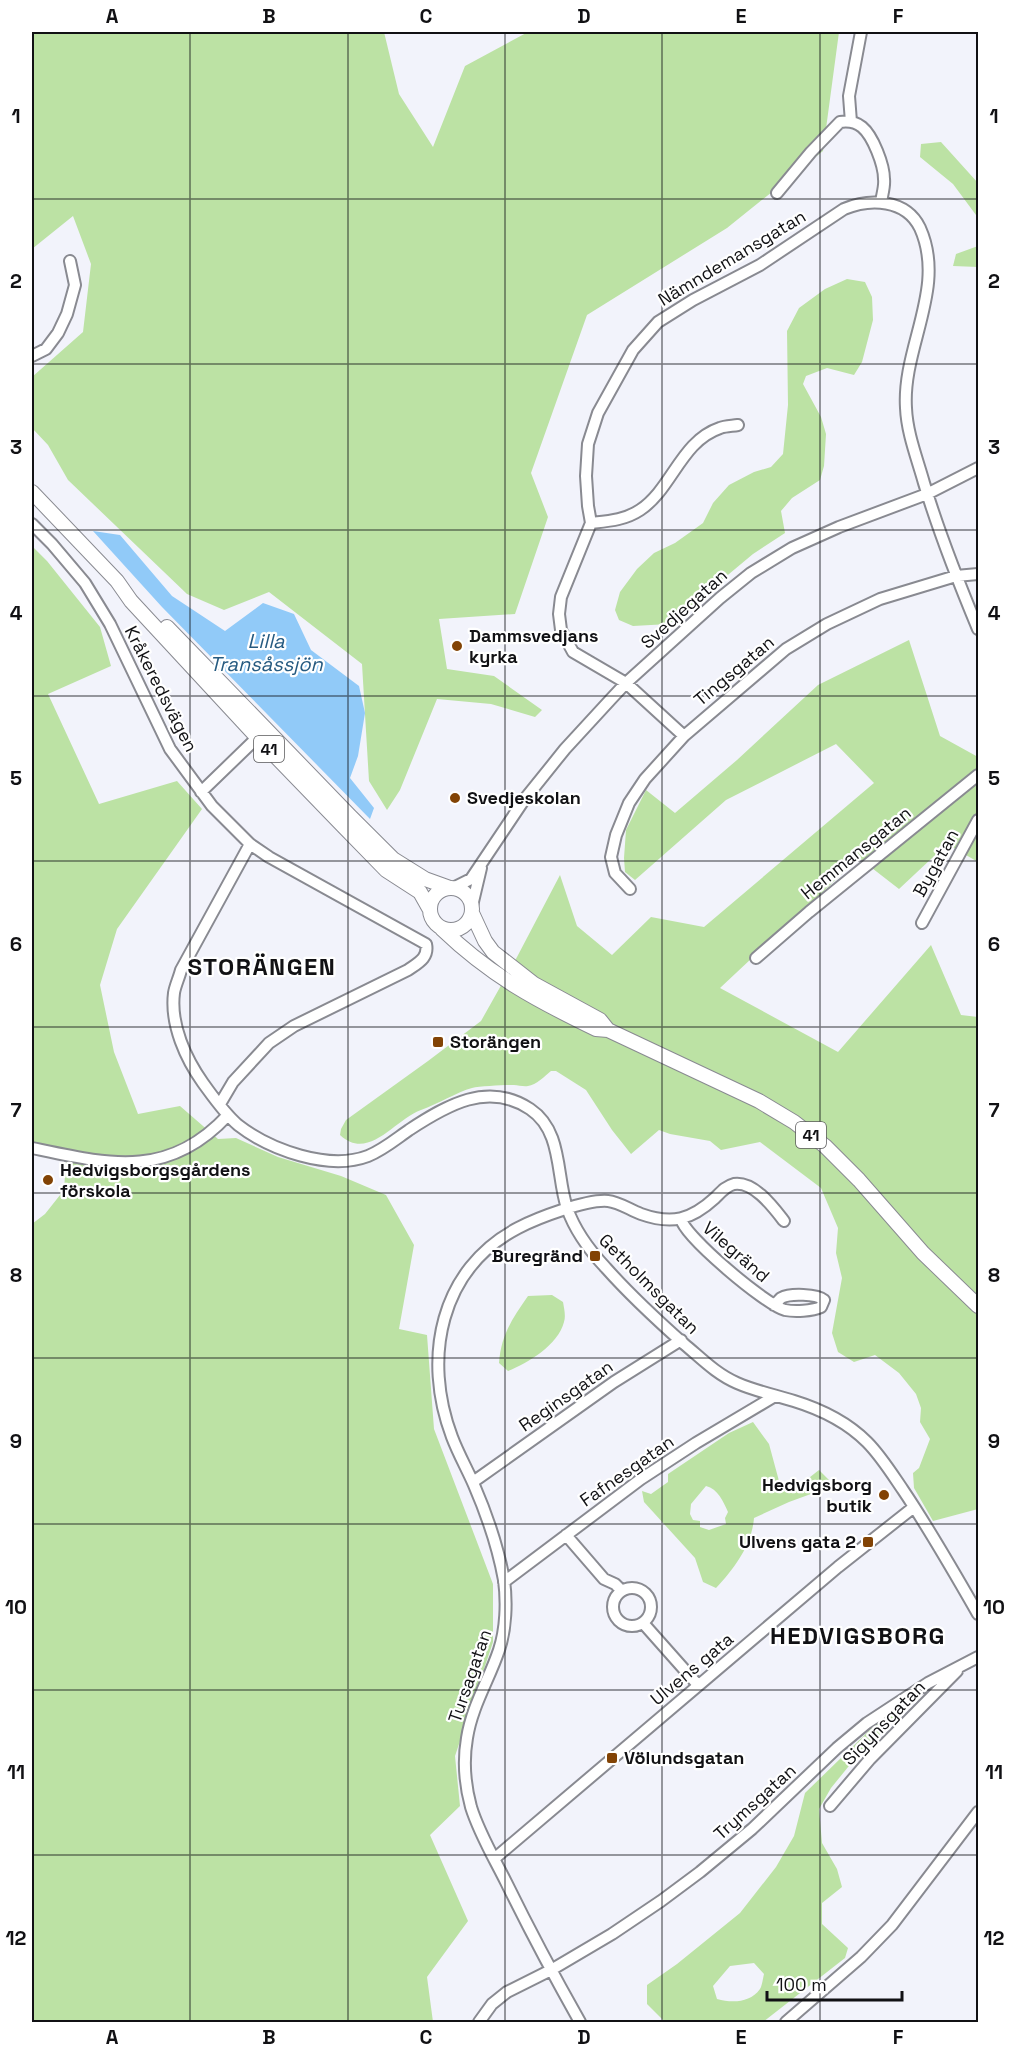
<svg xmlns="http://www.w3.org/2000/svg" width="1010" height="2054" font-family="'Space Grotesk',sans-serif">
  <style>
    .green { fill: #bce2a4; fill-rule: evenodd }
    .water { fill: #91caf8 }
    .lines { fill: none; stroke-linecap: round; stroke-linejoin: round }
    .minor-casing { stroke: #898a91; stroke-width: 14 }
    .major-casing { stroke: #898a91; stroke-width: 16 }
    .minor { stroke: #fff; stroke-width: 10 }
    .major { stroke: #fff; stroke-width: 14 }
    .grid { fill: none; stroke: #111114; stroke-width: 1.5; stroke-opacity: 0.55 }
    .poi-dot { fill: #824305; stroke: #fff; stroke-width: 2 }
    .labels { text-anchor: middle; stroke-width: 4.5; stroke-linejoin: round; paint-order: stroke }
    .shield { fill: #fff; stroke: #58585a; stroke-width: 1.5 }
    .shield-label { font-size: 16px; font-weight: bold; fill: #111114 }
    .street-label { font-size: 18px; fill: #111114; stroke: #fff }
    .poi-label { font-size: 18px; font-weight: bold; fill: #111114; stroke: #fff; text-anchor: start }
    .water-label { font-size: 20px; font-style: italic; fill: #255a80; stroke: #fff }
    .district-label { font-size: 24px; font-weight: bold; letter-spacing: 1.5px; fill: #111114; stroke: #fff }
    .neatline { fill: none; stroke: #111114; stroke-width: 2 }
    .grid-label { font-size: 20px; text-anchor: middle; font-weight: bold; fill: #111114 }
  </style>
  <rect width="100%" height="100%" fill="#f2f3fb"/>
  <path class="green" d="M32,32h352l15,62 34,53 32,-81 63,-34h311l-16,119 -96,77 -140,87 -56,158 17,44 -33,97 -76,5 8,50 47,7 48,34 -7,7 -44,-13 -54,-5 -37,91 -13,20 -18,-29 -7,-117 -93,-72 -45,18 -37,-16 -119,-114 -20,-35 -16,-17v-51l51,-45 8,-68 -18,-48 -41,33z
    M941,142l37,41v59l-2,-27 -23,-31 -33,-27 1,-13z
    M978,246v21l-25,-1 3,-12z
    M847,279l18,3 7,15 1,23 -11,42 -8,13 -27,-7 -21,8 -3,8 18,33 5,17 -2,32 -4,14 -28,18 -11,13 4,22 -32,21 -84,70 -36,2 -14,-6 -4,-10 5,-18 17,-23 17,-16 21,-10 28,-20 10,-20 16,-18 25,-13 17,-5 12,-13 5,-49 -1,-74 12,-23 26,-19z
    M32,546l15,15 53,66 11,39 -63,28 51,110 78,-23 25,28 -85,120 -17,56 14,67 24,62 42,-8 38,33 18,-1 42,19 63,19 45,19 28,50 -15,84 28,6 7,94 59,155v58l-38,114 5,50 -30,29 38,86 -41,56 6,45h-401v-798l13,-10 19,-24 2,-29 -34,-7z
    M909,640l31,96 38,21v105l-31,-18 -48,45 -40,-31 -139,130 118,64 93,-107 30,70 17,2v492l-45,12 -19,-33 -1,-15 6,-5 11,-29 -10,-17 1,-14 -5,-14 -17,-21 -24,-18 -21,7 -16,-10 -6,-19 10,-55 -6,-25 2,-25 -17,-40 -61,-46 -39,8 -11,-9 -40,-7 -11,-4 -28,24 -19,-24 -26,-40 -30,-19h-5c-6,5 -15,14 -23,15 -4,1 -10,-1 -14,-1 -8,0 -34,1 -42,3 -15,4 -34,16 -51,22 -26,9 -52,52 -81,25l1,-6 5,-9 82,-59 53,-40 36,-64 43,-82 17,51 35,29 39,-38 53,10 170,-144 -38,-39 -110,56 -91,80 -10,-8 -1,-14 2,-28 20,-40 29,23 62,-53 81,-75z
    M552,1295l11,7c1,6 3,14 1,20 -6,23 -36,41 -56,49l-9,-8c2,-28 13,-44 29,-67z
    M753,1422l16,22 10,37 14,5 12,-5 14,-11 10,10 1,7 -41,15 -35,16c-2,27 -20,51 -38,70l-13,-6 -8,-24 -51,-56 -2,-11 9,3 17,-12v-8l61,-41zM706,1486c12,3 17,15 22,26l-3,6 1,6 -17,6 -9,-3v-6l-7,-1 -3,-6 1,-10z
    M925,1692l-68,64 -26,32 -12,21 3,34 15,26 5,18 -20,16v21l26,24 -3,10 -82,64h-98l-18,-18v-19l30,-21 63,-51 36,-46 18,-31 11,-43 76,-74zM754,1963l10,11c-1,4 -2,12 -4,15 -10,14 -28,14 -43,10l-4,-13 17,-20z"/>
  <path class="water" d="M93,531l27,4 52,61 53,35 38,-28 31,11 17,36 48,36 6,27 -7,43 -8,22 24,30 -4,11 -208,-212z"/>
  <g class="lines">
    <defs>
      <path id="minor" d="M851,122l-2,-26 12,-64
        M777,193l34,-41 29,-30c7,-1 16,0 22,5 11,9 22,38 22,52 1,7 -2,16 -3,23
        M32,356l14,-7 12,-16 9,-19 8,-29 -5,-24
        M591,523c18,-2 34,-3 49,-13 32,-21 41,-69 80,-82 5,-2 12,-2 18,-3
        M32,524l20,20 33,39 25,41 60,125 42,57 38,38 19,13 157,87c3,14 -8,19 -18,26l-114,56 -25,17 -36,39 -13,22
        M684,736l-58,-53 -53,-31 -12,-22 -2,-16 2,-17 30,-74 -3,-17 -2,-30 2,-32 10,-31 35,-63 25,-28 35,-22 67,-35 84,-56c26,-11 62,-10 76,19 27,60 -18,119 -14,180 1,25 11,50 18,75 15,50 34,98 54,146
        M201,792l61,-59
        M250,844l-69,126c-2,8 -6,16 -7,23 -4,32 12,66 29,90 11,15 21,30 35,42 32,25 91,46 130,31 15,-6 28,-17 41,-26 38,-25 79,-49 121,-21 33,22 26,67 37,99 8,23 23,43 39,60 24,27 51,52 78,76 17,14 32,30 53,39 18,8 38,12 57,18 26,8 54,22 73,41 14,14 25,32 36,48 27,40 51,82 75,124
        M453,888l18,-9 53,-79 41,-51 46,-50 15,-16 94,-85 31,-25 41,-25 47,-21 88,-33 51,-26
        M630,889l-15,-16 -4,-16 5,-22 13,-32 16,-24 39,-43 102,-87 41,-25 53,-25 76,-23 22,-2
        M472,906l9,-38
        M922,923l56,-103
        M756,958l53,-46 169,-137
        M32,1148c76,16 136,32 196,-33
        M681,1219c4,18 85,86 104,91 10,2 27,1 36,-3l3,-7c-7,-6 -34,-7 -43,-2 -2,2 -4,5 -7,7
        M473,1482l141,-100 67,-42
        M566,1535l38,44 11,5 7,7
        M504,1582l137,-103 55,-36 79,-47
        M613 1607a19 19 0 1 1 38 0a19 19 0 1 1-38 0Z
        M643,1623l55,62
        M830,1806l40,-47 87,-88
        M494,1859l344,-292 76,-60
        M479,2022l13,-18 15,-12 44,-22 61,-36 49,-33 39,-29 52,-43 85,-81 30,-25 61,-40 50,-26
        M580,2022c-26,-46 -51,-93 -74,-140 -12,-24 -27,-49 -35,-75 -6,-22 -8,-46 -4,-69 5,-32 22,-58 32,-88 7,-21 8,-48 5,-70 -6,-33 -17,-65 -30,-95 -7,-16 -16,-32 -22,-48 -30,-79 -12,-168 66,-209 19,-10 69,-29 90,-27 11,1 22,9 33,13 31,11 50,6 74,-16 6,-6 11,-12 19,-14 20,-3 39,23 50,37
        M786,2022l75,-65 31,-32 86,-113"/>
      <path id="major" d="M32,492l85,89 14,20 126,136 86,89 43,44 34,22 9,16
        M167,627l183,189 43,43 32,20 25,9
        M430 909a21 21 0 1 1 42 0a21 21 0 1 1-42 0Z
        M472,913l13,28 8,11 41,32 66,36 8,10
        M442,929c49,47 94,71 154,100l12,1 151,71 35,21 31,24 34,34 64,73 55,53"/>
    </defs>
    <use href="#minor" class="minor-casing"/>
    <use href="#major" class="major-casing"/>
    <use href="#minor" class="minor"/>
    <use href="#major" class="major"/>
  </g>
  <path class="grid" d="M190,32v1990M348,32v1990M505,32v1990M662,32v1990M820,32v1990M32,199h946M32,364h946M32,530h946M32,696h946M32,861h946M32,1027h946M32,1193h946M32,1358h946M32,1524h946M32,1690h946M32,1855h946"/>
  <g class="poi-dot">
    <circle cx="457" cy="646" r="6"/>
    <circle cx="455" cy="798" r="6"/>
    <rect x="432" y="1036" width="12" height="12" rx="3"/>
    <circle cx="48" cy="1180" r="6"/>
    <rect x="589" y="1250" width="12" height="12" rx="3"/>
    <circle cx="884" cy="1495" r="6"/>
    <rect x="862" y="1536" width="12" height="12" rx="3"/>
    <rect x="606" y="1752" width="12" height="12" rx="3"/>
  </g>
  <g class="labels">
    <g class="shield">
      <rect x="254" y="736" width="30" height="26" rx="4.5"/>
      <rect x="796" y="1122" width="30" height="26" rx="4.5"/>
    </g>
    <g class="shield-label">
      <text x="269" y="755">41</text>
      <text x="811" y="1141">41</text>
    </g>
    <g class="street-label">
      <text transform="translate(732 258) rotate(-31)" y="6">Nämndemansgatan</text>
      <text transform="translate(684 609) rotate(-42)" y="6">Svedjegatan</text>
      <text transform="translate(734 671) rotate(-40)" y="6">Tingsgatan</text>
      <text transform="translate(161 689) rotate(63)" y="6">Kråkeredsvägen</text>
      <text transform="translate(856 853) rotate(-39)" y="6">Hemmansgatan</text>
      <text transform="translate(936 863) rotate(-61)" y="6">Bygatan</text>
      <text transform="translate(736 1252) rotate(41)" y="6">Vilegränd</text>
      <text transform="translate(649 1284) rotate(45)" y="6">Getholmsgatan</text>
      <text transform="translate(566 1396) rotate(-35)" y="6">Reginsgatan</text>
      <text transform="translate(627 1471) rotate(-35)" y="6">Fafnesgatan</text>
      <text transform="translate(692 1669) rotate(-40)" y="6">Ulvens gata</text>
      <text transform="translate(470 1676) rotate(-71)" y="6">Tursagatan</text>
      <text transform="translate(884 1723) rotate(-46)" y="6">Sigynsgatan</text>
      <text transform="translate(755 1802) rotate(-42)" y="6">Trymsgatan</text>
    </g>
    <g class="poi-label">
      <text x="469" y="642">Dammsvedjans<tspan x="469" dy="21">kyrka</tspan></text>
      <text x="467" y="804">Svedjeskolan</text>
      <text x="450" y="1048">Storängen</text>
      <text x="60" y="1176">Hedvigsborgsgårdens<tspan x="60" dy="21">förskola</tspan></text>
      <text x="583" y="1262" text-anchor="end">Buregränd</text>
      <text x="872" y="1491" text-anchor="end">Hedvigsborg<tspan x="872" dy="21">butik</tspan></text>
      <text x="856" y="1548" text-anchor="end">Ulvens gata 2</text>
      <text x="624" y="1764">Völundsgatan</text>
    </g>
    <g class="water-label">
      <text x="266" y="648">Lilla<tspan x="266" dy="23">Transåssjön</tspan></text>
    </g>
    <g class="district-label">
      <text x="262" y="975">STORÄNGEN</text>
      <text x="858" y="1644">HEDVIGSBORG</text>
    </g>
  </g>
  <rect width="1010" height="2054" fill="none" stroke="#ffffff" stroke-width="66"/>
  <path d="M767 1991v9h135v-9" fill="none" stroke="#111114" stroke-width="3"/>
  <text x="776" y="1991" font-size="18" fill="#111114" stroke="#ffffff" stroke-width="4.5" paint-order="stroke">100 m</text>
  <rect x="33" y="33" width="944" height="1988" class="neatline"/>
  <g class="grid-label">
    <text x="112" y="23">A</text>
    <text x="269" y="23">B</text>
    <text x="426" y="23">C</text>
    <text x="584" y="23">D</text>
    <text x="741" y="23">E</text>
    <text x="898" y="23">F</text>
    <text x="16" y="123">1</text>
    <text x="994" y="123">1</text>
    <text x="16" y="288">2</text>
    <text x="994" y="288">2</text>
    <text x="16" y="454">3</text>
    <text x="994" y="454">3</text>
    <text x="16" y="620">4</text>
    <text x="994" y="620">4</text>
    <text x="16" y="785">5</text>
    <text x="994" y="785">5</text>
    <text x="16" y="951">6</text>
    <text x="994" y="951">6</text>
    <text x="16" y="1117">7</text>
    <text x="994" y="1117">7</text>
    <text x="16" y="1282">8</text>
    <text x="994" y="1282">8</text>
    <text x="16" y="1448">9</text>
    <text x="994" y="1448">9</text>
    <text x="16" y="1614">10</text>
    <text x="994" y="1614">10</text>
    <text x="16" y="1779">11</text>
    <text x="994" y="1779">11</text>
    <text x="16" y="1945">12</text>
    <text x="994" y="1945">12</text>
    <text x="112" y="2044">A</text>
    <text x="269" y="2044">B</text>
    <text x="426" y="2044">C</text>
    <text x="584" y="2044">D</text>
    <text x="741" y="2044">E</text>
    <text x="898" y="2044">F</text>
  </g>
</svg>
